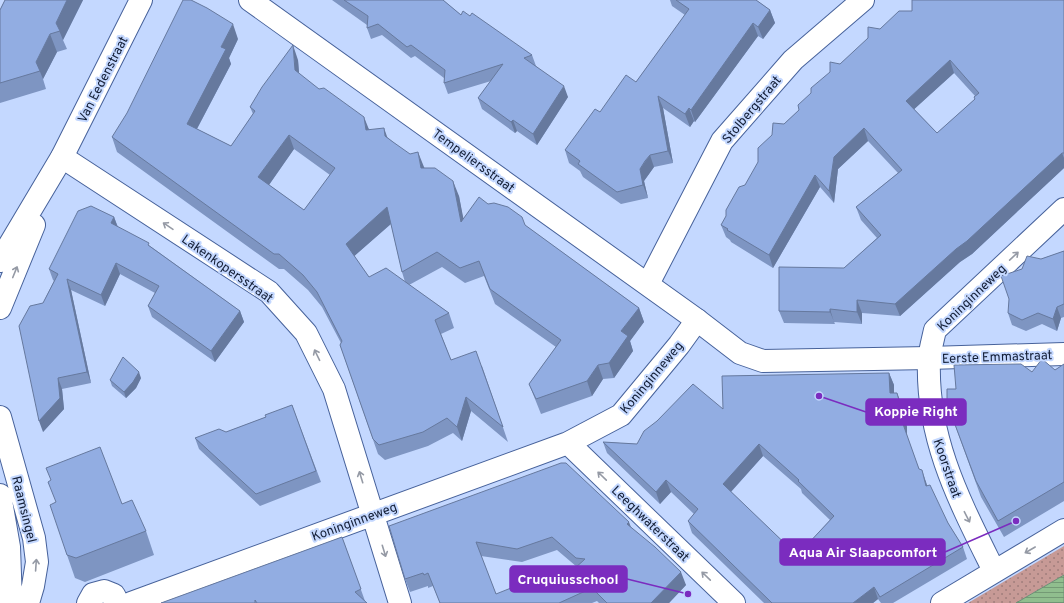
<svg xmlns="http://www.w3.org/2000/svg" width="1064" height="603" font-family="Overpass,sans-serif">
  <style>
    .grass { fill: url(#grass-dots) }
    .water { fill: url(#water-rules); stroke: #6b8e74 }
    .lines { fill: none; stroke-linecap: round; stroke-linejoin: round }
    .minor-casing { stroke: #47629b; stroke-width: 24 }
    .tertiary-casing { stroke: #47629b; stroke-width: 24 }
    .secondary-casing { stroke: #47629b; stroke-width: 24 }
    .minor { stroke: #fff; stroke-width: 22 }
    .tertiary { stroke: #fff; stroke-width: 22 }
    .secondary { stroke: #fff; stroke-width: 22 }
    .wall { fill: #7e95c2; fill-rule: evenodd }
    .shaded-wall { fill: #66799e }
    .building { fill: #92ade2; stroke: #66799e; fill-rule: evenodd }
    .oneway { stroke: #959aa5 }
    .labels { text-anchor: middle; stroke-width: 4; stroke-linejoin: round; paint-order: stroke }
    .street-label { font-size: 13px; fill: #141f37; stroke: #c4d8ff }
    .leader { fill: none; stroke: #7b2cbf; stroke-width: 1.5 }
    .callout-dot { fill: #7b2cbf; stroke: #c4d8ff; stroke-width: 1.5 }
    .callout { fill: #7b2cbf; stroke: #7b2cbf; stroke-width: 1.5 }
    .callout-label { font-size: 14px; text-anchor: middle; font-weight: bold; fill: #fff }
  </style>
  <defs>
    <pattern id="grass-dots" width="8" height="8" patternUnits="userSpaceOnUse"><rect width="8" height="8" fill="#c79a96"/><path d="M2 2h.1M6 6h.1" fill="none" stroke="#a07d7b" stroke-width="1.8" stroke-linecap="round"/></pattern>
    <pattern id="water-rules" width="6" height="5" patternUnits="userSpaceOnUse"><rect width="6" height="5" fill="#90be8e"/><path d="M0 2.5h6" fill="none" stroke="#749a75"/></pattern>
  </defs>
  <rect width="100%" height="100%" fill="#c4d8ff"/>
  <path class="grass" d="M1064,546v29l-48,28h-48z"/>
  <path class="water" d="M1064,575v28h-48z"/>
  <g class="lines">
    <defs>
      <path id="minor" d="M62,157l207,135 37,41 28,56 66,214
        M648,284l74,-143 71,-81 70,-60
        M568,443l166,160
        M994,571c-34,-69 -68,-132 -65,-211 1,-10 4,-21 6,-30l129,-121
        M88,603l5,-9 11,-3 10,4 4,8
        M131,603l437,-160 53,-28 58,-70 18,-25
        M942,603l122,-73"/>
      <path id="tertiary" d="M250,0l447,320 43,33 23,8 166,-3 135,-4"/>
      <path id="secondary" d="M0,261l62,-104 79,-157
        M0,308l34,-83
        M0,417l34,121 3,24 -4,24 -5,17
        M0,495l9,52 2,56"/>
    </defs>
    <use href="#minor" class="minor-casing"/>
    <use href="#tertiary" class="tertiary-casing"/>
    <use href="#secondary" class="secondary-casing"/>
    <use href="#minor" class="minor"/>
    <use href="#tertiary" class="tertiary"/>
    <use href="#secondary" class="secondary"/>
  </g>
  <path class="wall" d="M5,0h78l-20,40 4,9 -10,3 -14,27 3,10 -46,14v-93z
    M332,0h111l18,15 9,1 62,39 4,11 32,31 -31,48 -20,-14 -2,2 -33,-24 -4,-11 13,-17 -43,13 -4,-11v-5l-29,-22 -4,2 -29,-23 -11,4 -4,-11v-3z
    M670,0h86l14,10 5,13 -12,16 -5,-3 -63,86 -1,-1 -4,6 -27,-19 10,55 -19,4 -10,14 4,17 -27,6 -38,-27 -3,-6 -11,-8 -4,-13 35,-38 36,-30 49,-67 -13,-9z
    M1064,0v168l-92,86 -12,8 -60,54 -38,-3v11l-28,-2 1,2 -51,-1 -5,-12 65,-43 33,-30 -16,-18 -5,-13 42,-34 -30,-32 -30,28 -4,34 -14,-16 -47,81 -42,-26 -1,-2 -4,-3 -5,-12 24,-40 39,-61 15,-14 12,-17 29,-29 40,-35 32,-18zM954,73l21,23 -1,1 1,2 -38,34 -23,-24z
    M238,39l-9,19 2,6 -34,65 34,17 22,-32 -3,-7 48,-47 1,14 70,55 19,9 71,58 4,23 25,-15 38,22 113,82 5,14 -14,19 3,10 -19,27 -11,1 -11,17 -51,18 -12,-30 27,-37 -61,-43 -11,-28 -19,7 -23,-16 -33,18 40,28 5,15 -13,6 10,26 31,6 26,76 -37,-31 -9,30 -9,-8 -25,13 -43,14 -7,-6 -38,-109 1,-2 -19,-36 -14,-17 -24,-21h-5l-162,-117 -5,-15zM294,149l36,26 -26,35 -35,-25zM391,224l11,48 3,10 -36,-5 -15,-21z
    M114,217l4,10 32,19 90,65 4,11 -29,40 -63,-45 -4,-11 7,-13 -35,-19 -15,32 -34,-16 20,93 -29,6 2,20 -21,23v-129l11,-22 -1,-1 -4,-11z
    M1064,251v66l-3,1 -4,13 -15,-7 -16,7 -14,-6 -4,-12 14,-44 19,-10z
    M1064,364v137l-60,36 -23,-40 -34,-94 9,-14 76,-17 23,-2z
    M889,373l5,12v8l8,12 5,22v9l12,33 7,13 1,4 21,37 15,24 4,12 -74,44h-12l-3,-4 -5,4h-109l-72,-70 -4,-12 6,-7 -23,-22 -11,12 -53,-51 -4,-11 34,2 86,-35zM763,456l38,33 1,4 28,27 -25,27 -9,7 -65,-62z
    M141,378l-5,10 -10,10 -14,-12 -2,-6z
    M292,405l29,77 -61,24 -61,-57 -4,-11 31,-6 40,-15z
    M122,504l24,27 8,24 -69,27 -10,-4 -8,-23z
    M389,526l242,1 55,58 -17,18h-70l-2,-2 -5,2h-152l-7,-17 -5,2v-2l-18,6 -5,-13zM557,550l20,17 -27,24 -54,3 -15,-38 41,6z
    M342,537l23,64 2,2h-206z"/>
  <path class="shaded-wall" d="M67,0h16l-20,40 -7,-17z
    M770,10l5,13 -12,16 -5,-12z
    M753,23l5,13 -63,86 -4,-12z
    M233,24l5,15 -9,19 2,6 -39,74 -5,-14 34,-77z
    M50,34l7,18 -14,27 -7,-17z
    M293,45l5,15 2,25 -5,-15z
    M950,60l4,13 -44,40 -4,-12z
    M564,86l4,11 -31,48 -4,-11z
    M658,96l5,12 10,55 -5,-12z
    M689,108l5,13 -4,6 -5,-13z
    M364,117l6,15 -4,-2z
    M513,120l4,11 -2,2 -4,-11z
    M384,128l5,14 -4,-6z
    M864,128l4,13 -30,28 -4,34 -5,-12 5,-34z
    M289,135l5,14 -30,43 -6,-15z
    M418,152l6,15 3,16 -6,-15z
    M1062,153l2,5v10l-92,86 -12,8 -60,54 -5,-12z
    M650,155l4,12 -10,14 4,17 -5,-13 -3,-16z
    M815,175l5,12 -47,81 -4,-13z
    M453,181l6,15 8,41 -6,-15z
    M387,207l6,15 -42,37 -5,-15z
    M114,217l4,11 -7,-5z
    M116,263l4,11 -15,32 -4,-11z
    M67,279l4,11 20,93 -4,-11z
    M857,300l5,13v11l-5,-12z
    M1057,307l4,11 -4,13 -4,-12z
    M639,308l5,14 -14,19 3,10 -19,27 -5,-15 12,-32z
    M830,309l4,13 1,2 -5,-12z
    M240,311l4,11 -29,40 -4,-11z
    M598,365l5,14 -11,17 -5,-15z
    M139,372l2,6 -5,10 -10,10 -2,-6z
    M889,373l5,12v20l-4,-12z
    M58,378l4,11 2,20 -21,23 -4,-11z
    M897,393l5,12 5,22v9l-4,-12z
    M466,397l5,14 -9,30 -5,-14z
    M759,444l4,12 -36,40 -4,-12z
    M922,470l4,12 5,16 -5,-12z
    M666,480l5,12 -11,12 -4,-12z
    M629,522l5,13 -7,-11z
    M681,572l5,13 -17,18h-18z
    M874,587l4,12 -5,4h-20z"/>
  <path class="building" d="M5,0h62l-11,23 4,8 -10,3 -14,28 4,9 -40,12v-73z
    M183,0h8l16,8 26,16 -12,23 5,2 -39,75 44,22 24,-35 -5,-4 12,-20 31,-42 2,25 24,19 5,-1 40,29 2,13 18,-2 1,8 8,6 17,12 8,-2 3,16h14l18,13 8,41 18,-25 9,7 6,-1 14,4 14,10 3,8 114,83 -18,23 7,5 -19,27 -11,2 -11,16 -51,18 -7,-15 32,-44 -71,-51 -11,-28 -19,7 -23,-16 -35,20 -15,-65 -41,37 23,33 17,-9 63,45 -14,7 16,40 25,-9 27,76 -37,-30 -9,30 -10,-9 -24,14 -44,13 -6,-6 -33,-94 2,-4 -25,-49 -14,-17 -24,-21h-5l-162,-117 15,-24zM289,135l46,33 -31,42 -46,-33z
    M344,0h99l18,15 2,-4 7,5 2,-3 60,42 -8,3 40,28 -31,48 -20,-14 -2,2 -33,-24 25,-34 -59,19 1,-13 -34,-25 -4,2 -29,-23 -11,4 1,-12z
    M676,0h80l14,10 -12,17 -5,-4 -62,87 -2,-2 -4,6 -27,-18 10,55 -18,4 -5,6 -5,8 3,16 -26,7 -39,-28 2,-3 -15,-11 30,-41 5,3 26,-37 10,7 53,-73z
    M912,0h152v153h-2l-95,88 -11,8 -61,55 -38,-4v12l-27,-3v3l-51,-1v-44l65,1 37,-33 -25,-28 46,-37 -38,-42 -30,29 -5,34 -14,-16 -46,80 -42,-25 1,-1 -7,-4 5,-9v-6l13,-23 6,-2 13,-23v-14l14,-13 1,-12 11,1 15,-14 -1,-5 13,-12v-5l19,-16v-10l10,2 28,-26v-11l12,2 19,-18h13zM950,60l29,33 -5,4 1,2 -38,34 -31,-32z
    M91,206l23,11 -3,6 38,20 -1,2 92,66 -29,40 -63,-45 11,-20 -43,-23 -15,32 -34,-16 20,93 -29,6 2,20 -21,23 -20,-95 11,-20 13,-3 15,-29 -9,-5 29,-58z
    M1064,251v53l-7,3 -4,12 -15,-6 -16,7 -14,-7 1,-14 -8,-23 21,-7 5,-13 14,3z
    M123,357l16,15 -6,10 -9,10 -14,-12z
    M1042,359l13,11 9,-6v118l-66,39 -22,-40 -29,-78v-14h9l-2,-24 67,-1 11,8z
    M889,373l1,20h7l6,22v9l16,45 3,1 4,16 4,-1 18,38 15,24 -83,50 -6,-10 -21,16h-81l-84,-82 10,-12 -32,-29 -10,12 -53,-50 34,2 7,-13 13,-10 36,-37 30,25 -1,-33zM759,444l40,36 -1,1 36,35 -29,31 -2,-1 -7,8 -73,-70z
    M292,405l24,66 -60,23 -61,-56 24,-9 7,3 40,-15 -1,-2z
    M100,447l22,57 10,-4 14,31 -70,27 -9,-3 -17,-50 6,-3 -8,-20 3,-2 -5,-12z
    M561,463h5l63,59 -2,2 28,23 26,25 -30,31h-44l-15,-15 -33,15h-119l-12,-30 -4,2 -1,-2 -18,6 -16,-53zM552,537l24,21 9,1 -35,32 -19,-11 -35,14 -20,-52 41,7z
    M342,537l19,52 -6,3 12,11h-110l-2,-3v3h-94z"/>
  <defs><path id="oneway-shaft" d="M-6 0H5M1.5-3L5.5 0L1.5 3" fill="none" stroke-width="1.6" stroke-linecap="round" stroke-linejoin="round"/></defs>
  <g class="oneway">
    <use href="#oneway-shaft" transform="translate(168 226) rotate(-146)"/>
    <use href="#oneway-shaft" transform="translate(1014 256) rotate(-43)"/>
    <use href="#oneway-shaft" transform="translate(15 272) rotate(-68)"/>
    <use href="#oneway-shaft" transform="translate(317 355) rotate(-116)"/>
    <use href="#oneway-shaft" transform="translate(602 476) rotate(-136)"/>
    <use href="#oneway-shaft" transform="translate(361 477) rotate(-107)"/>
    <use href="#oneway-shaft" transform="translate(967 517) rotate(63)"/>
    <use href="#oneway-shaft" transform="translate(1030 550) rotate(150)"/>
    <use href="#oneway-shaft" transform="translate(384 551) rotate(73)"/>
    <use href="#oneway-shaft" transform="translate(36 565) rotate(-86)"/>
    <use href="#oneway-shaft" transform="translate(706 576) rotate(-136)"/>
  </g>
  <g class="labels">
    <g class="street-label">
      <text transform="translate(102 79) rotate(-63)" y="5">Van Eedenstraat</text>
      <text transform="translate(751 109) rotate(-50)" y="5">Stolbergstraat</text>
      <text transform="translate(474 160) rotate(36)" y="5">Tempeliersstraat</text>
      <text transform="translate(228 268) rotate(35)" y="5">Lakenkopersstraat</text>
      <text transform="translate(971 297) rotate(-44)" y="5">Koninginneweg</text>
      <text transform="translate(997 356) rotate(-2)" y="5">Eerste Emmastraat</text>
      <text transform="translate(651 377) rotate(-50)" y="5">Koninginneweg</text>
      <text transform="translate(948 468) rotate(71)" y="5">Koorstraat</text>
      <text transform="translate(25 509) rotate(76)" y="5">Raamsingel</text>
      <text transform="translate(354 521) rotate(-20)" y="5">Koninginneweg</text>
      <text transform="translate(651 523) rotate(44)" y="5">Leeghwaterstraat</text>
    </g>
  </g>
  <path class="leader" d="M819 396L866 412M1016 521L945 552M688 594L627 579"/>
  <g class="callout-dot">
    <circle cx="819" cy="396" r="4"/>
    <circle cx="1016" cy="521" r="4"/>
    <circle cx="688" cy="594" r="4"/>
  </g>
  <g class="callout">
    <rect x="866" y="399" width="100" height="26" rx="4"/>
    <rect x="780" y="539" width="165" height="26" rx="4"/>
    <rect x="510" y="566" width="117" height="26" rx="4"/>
  </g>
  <g class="callout-label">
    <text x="916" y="416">Koppie Right</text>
    <text x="863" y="557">Aqua Air Slaapcomfort</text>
    <text x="568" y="584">Cruquiusschool</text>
  </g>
</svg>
